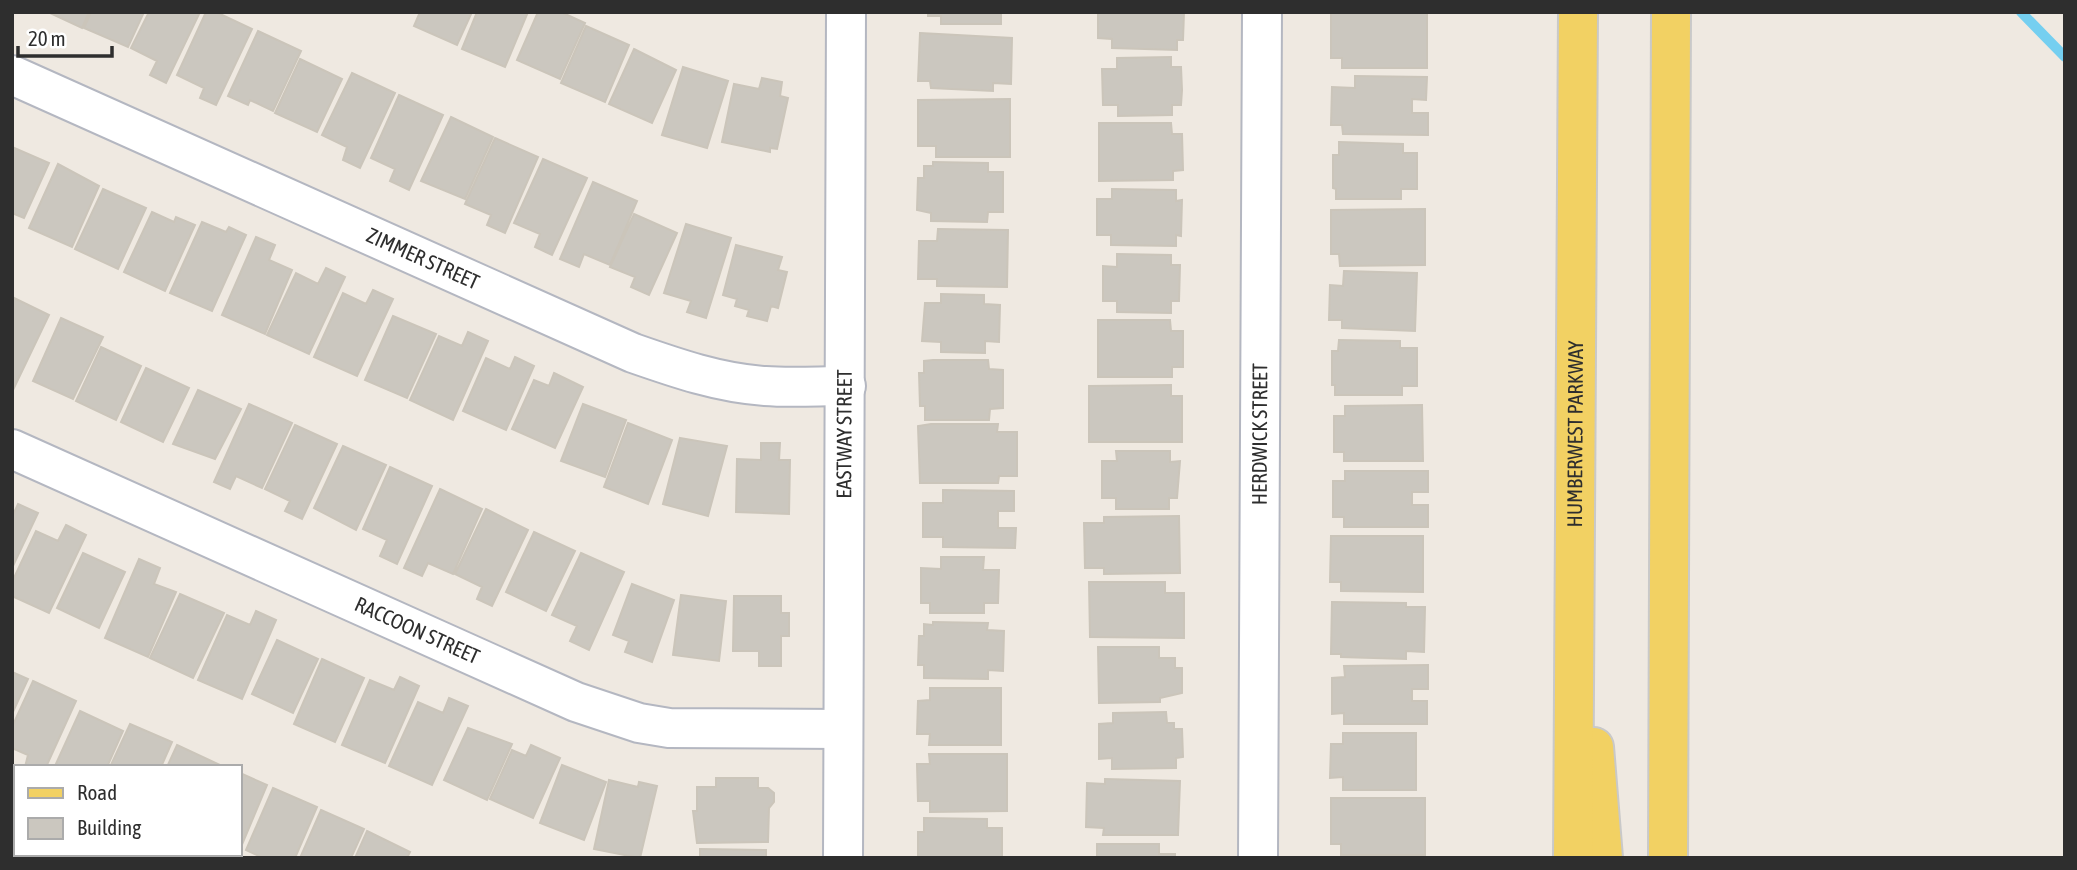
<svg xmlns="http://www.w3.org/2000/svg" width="2077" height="870" font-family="'Asap Condensed',sans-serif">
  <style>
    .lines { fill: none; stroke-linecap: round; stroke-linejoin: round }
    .stream { stroke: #75cff0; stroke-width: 10 }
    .building { fill: #cbc7bf; stroke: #cbc5ba; stroke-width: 2 }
    .minor-casing { stroke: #b4b7c1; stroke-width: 42 }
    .major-casing { stroke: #c9c9c9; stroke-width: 42 }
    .minor { stroke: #fff; stroke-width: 38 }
    .major { stroke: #f2d163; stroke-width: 38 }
    .labels { text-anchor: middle; stroke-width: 7; stroke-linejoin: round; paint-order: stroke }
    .street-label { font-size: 21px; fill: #2e2e2e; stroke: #fff }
  </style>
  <rect width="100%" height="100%" fill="#efe9e1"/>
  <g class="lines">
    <path class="stream" d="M2021,12l44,45"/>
  </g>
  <path class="building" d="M48,12h41l-7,16z
    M91,12h53l-16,35 -44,-19z
    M149,12h51l-34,71 -16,-8 7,-14 -26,-13z
    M206,12h10l36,17 -36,76 -16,-7 4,-10 -27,-13z
    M420,12h52l-15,33 -43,-19z
    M477,12h51l-23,55 -43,-18z
    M538,12h23l24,11 -25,56 -43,-19z
    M928,12h73v12h-60v-8h-13z
    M1098,12h86l-1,28h-6v10l-65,-2v-9l-14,-1z
    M1331,12l96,1v55h-85v-10h-11z
    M586,26l43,19 -24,57 -44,-19z
    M258,31l43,20 -28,60 -23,-11 -2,5 -20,-9z
    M920,33l92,5 -1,46 -18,-1v8l-62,-3 -1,-7h-12z
    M634,49l42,21 -24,53 -43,-19z
    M1171,57v10h10l1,23 -1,15h-9v10l-54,1v-11h-15l-1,-36h15v-11z
    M300,59l42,20 -25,53 -42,-19z
    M683,67l45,14 -21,67 -45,-13z
    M352,73l43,20 -35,75 -17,-8 4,-13 -25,-12z
    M1355,76l72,1 -1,23 -14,-1v14h16v22l-85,-1 -1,-9h-11l1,-38 23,1z
    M762,78l20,4 -2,14 8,2 -11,51 -7,-1v4l-48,-10 12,-58 25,5z
    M399,95l44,20 -34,75 -19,-9 5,-12 -24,-11z
    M1010,99v58h-74v-11h-18v-46z
    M451,117l42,20 -28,62 -44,-18z
    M1099,123h72l1,11h10l1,36 -10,1v9l-74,1z
    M495,138l43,19 -33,76 -18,-8 4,-10 -26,-11z
    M1339,142l64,2v9h14v36h-16v10h-65v-10l-3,-1v-33h6z
    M12,147l37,16 -25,55 -12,-5z
    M543,159l44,19 -35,77 -17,-8 5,-13 -26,-11z
    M933,162l55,1v9h15v40h-15l-1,10 -56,-1v-8l-14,-3 1,-32h6v-12h9z
    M58,164l41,22 -27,61 -43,-19z
    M593,182l44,19 -27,64 -26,-11 -5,13 -19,-8z
    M103,189l43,19 -28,61 -43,-20z
    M1112,189l64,1v11l6,-1 -1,36 -5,-1v11l-65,-1v-10h-14v-36h15z
    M1425,209v56l-85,1 -1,-12h-8v-44z
    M152,212l22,10 2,-5 19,8 -30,66 -41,-19z
    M634,214l43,19 -28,62 -18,-8 4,-10 -25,-10z
    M202,222l24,10 3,-5 17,8 -34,76 -42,-18z
    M686,224l45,14 -25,80 -19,-6 4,-11 -27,-8z
    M938,229l70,1 -1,57 -70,-1v-7h-19l1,-38h18z
    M256,237l19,8 -6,15 23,10 -27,64 -43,-19z
    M736,245l46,12 -4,13 9,2 -9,36 -7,-2 -4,15 -20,-5 2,-6 -14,-4 2,-7 -14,-4z
    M1117,254l54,1v10h9l-1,36h-8v12l-54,-1v-11h-14v-35l14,1z
    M326,268l19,9 -36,77 -42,-19 29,-62 22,11z
    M1344,271l73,2 -2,58 -73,-3v-8h-13l1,-35 13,1z
    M373,290l20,9 -36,77 -43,-19 29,-64 23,11z
    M941,294l43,1v9l16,1 -1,37 -14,-1v12l-44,-1v-10l-19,-1 3,-38h16z
    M12,297l37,18 -36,75 -1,-1z
    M393,316l43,18 -29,64 -42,-18z
    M61,318l42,19 -30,62 -40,-18z
    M1098,320h72l1,11h12v36h-11v10h-74z
    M468,332l20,9 -35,79 -43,-20 29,-64 23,10z
    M1339,340l61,1v7h17v38h-15v9h-67v-10h-3v-34h6z
    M101,347l40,19 -25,54 -40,-19z
    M515,357l19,9 -28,64 -43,-19 23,-53 24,11z
    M933,360h55l1,9 14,1v38l-13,1 -1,11h-64v-14h-5l-1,-33h5v-12z
    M146,368l43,20 -26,54 -42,-20z
    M554,373l29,14 -28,61 -43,-19 22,-49 15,6z
    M1171,385v11h11v46h-93v-56z
    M198,390l43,19 -26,50 -42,-15z
    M249,404l43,19 -30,65 -26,-12 -6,13 -16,-7z
    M583,404l43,16 -21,57 -44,-16z
    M1422,405l1,56h-79v-9h-10v-36h11v-10z
    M628,423l44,17 -24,64 -44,-17z
    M931,424h67l-1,8h20v44h-18l-1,7h-78l-2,-57z
    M295,425l42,19 -35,75 -17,-8 5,-10 -25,-12z
    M680,438l47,8 -19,70 -45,-12z
    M761,443h19l-1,17h11l-1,54 -53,-2 1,-53 24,1z
    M343,446l43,19 -30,65 -42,-22z
    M1116,451h54v11l10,-1 -3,37h-8v11h-53v-11h-14v-37h15z
    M390,467l42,19 -35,78 -17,-8 7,-16 -24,-11z
    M1345,471h83v21h-16v13h16v22h-84v-10h-11v-36h12z
    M440,489l42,20 -29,65 -25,-11 -6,13 -18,-8z
    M943,490l71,1v20h-16v17h18l-1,20 -72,-1v-10h-20v-34h20z
    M18,504l20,9 -26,55v-51z
    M486,509l42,21 -36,76 -15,-7 5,-12 -27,-13z
    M1179,516l1,57 -76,1v-6h-19l-1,-45h20v-6z
    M66,525l20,10 -37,78 -37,-17v-14l24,-51 22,10z
    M534,532l41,19 -29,60 -40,-19z
    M1331,536h92v56l-82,-1v-9h-11z
    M83,553l42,19 -26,56 -42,-20z
    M581,553l43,19 -35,78 -19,-9 7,-15 -25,-11z
    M941,557h43l-1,13h16l-1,33h-14v10h-54v-10h-9v-35l20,1z
    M139,559l21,9 -6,16 22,8 -28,65 -43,-19z
    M1089,582h76v11h19v45l-94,-1z
    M632,584l42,16 -22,62 -27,-10 4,-11 -16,-6z
    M180,594l44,19 -31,65 -43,-20z
    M681,595l45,6 -7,60 -46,-6z
    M734,596h47v17h8v23h-8v30h-22v-15h-26z
    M1332,602l74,1v4h19l-1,45 -18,-1v8l-65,-2v-3h-10z
    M256,611l20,9 -34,79 -44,-19 29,-65 23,10z
    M933,622l55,1 -1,7 17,1 -1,40 -15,-1v9l-64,-1v-13h-6l1,-29h5v-12l9,1z
    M277,640l41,19 -25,54 -41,-19z
    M1098,647h61v11h16v10h7v25l-22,5v4l-61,1z
    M322,659l42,19 -29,64 -41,-18z
    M1428,665v24h-16v12h15v23h-83v-11l-12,1v-36l13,-1 -1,-11z
    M12,672l16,7 -16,35z
    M400,677l19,9 -34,77 -43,-18 28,-65 24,10z
    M33,681l43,20 -30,66h-21l3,-12 -16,-7v-21z
    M930,688h71v57h-72l1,-11h-13l1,-33 12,-1z
    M449,698l19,8 -36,79 -43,-19 29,-64 25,11z
    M80,711l43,20 -16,36 -52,-1z
    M1166,712l1,11h7v6h8l1,28 -7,1v10l-64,1v-11l-13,1v-35l14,-1v-10z
    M130,724l42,18 -11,25h-51z
    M468,728l44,16 -25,56 -43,-20z
    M1343,733h73v57h-73v-13l-13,1 1,-34h12z
    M177,745l43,20 -1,2h-52z
    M531,745l29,13 -27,60 -43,-19 22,-49 14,6z
    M929,754h78v57l-77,1v-11h-12l-1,-37h13z
    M562,765l44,17 -22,58 -44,-17z
    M240,773l27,12 -26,62h-1z
    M716,778h42v10h10l6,5v9l-5,6 -1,34 -71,1 -4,-32h4v-24h19z
    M1105,779l75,2 -2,54h-75l1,-7 -18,-1 1,-44 18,1z
    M609,780l29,7 1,-5 18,4 -17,72 -46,-9z
    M273,788l44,19 -22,51h-32l-17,-8z
    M1331,798h94v57h-84v-11h-10z
    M321,810l43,19 -13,29h-51z
    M924,818l63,1v9h15v30h-84v-26h6z
    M367,831l43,21 -3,6h-52z
    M1097,844h62v10h16v4h-78z
    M700,849l66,1v8h-66z"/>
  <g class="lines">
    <defs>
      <g id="minor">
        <path id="s1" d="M12,75l621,278c43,15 86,30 132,33 27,2 54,0 81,0"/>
        <path id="s2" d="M12,449l564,253 63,21 30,5 174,1"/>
        <path d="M12,809l4,2"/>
        <path d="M113,854l8,4"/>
        <path id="s3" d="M843,858l3,-846"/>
        <path id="s4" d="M1258,858l4,-846"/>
      </g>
      <g id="major">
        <path d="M1594,747l9,111"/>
        <path id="s5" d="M1573,858l5,-846"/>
        <path d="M1668,858l3,-846"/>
      </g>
    </defs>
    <use href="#minor" class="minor-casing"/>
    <use href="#major" class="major-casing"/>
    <use href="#minor" class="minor"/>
    <use href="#major" class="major"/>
  </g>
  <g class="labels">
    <g class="street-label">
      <text dy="7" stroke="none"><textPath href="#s1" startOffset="450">ZIMMER STREET</textPath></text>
      <text dy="7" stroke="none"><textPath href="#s3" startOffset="424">EASTWAY STREET</textPath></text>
      <text dy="7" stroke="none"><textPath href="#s4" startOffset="424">HERDWICK STREET</textPath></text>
      <text dy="7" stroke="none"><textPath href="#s5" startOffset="424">HUMBERWEST PARKWAY</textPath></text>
      <text dy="7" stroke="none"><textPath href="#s2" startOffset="444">RACCOON STREET</textPath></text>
    </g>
  </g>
  <rect width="2077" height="870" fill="none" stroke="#2e2e2e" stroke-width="28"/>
  <rect x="14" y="765" width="228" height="91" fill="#ffffff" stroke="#ababab" stroke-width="2"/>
  <rect x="28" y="788" width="35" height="10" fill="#f2d163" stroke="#ababab" stroke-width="2"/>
  <text x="77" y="800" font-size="21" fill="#2e2e2e">Road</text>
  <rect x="28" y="818" width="35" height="21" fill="#cbc7bf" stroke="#ababab" stroke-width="2"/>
  <text x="77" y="835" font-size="21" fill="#2e2e2e">Building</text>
  <path d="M18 46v10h94v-10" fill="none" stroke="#2e2e2e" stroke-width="3.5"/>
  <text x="28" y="46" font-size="21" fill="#2e2e2e" stroke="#ffffff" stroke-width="5" paint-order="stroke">20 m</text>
</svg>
